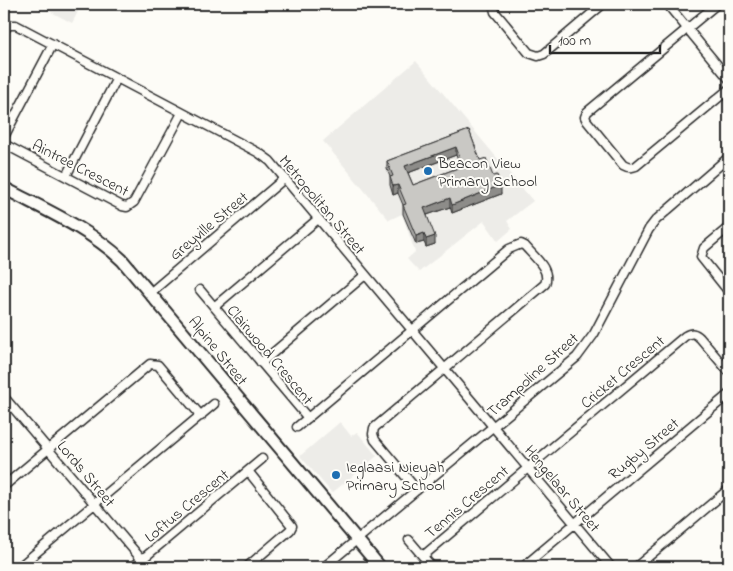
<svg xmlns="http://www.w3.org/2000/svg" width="733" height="571" font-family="'Indie Flower',sans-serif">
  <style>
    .built { fill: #edece8 }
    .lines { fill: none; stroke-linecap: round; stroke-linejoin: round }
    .street-casing { stroke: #2b2b2b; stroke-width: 11 }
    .secondary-casing { stroke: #2b2b2b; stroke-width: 15 }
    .street { stroke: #fdfcf7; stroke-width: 8 }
    .secondary { stroke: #fdfcf7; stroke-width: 11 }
    .wall { fill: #adaca9; stroke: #2b2b2b; fill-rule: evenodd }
    .shaded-wall { fill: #8d8c89; stroke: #2b2b2b }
    .building { fill: #c9c8c4; stroke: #2b2b2b; fill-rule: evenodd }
    .poi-dot { fill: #1f6fb2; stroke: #fdfcf7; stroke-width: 2 }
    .labels { text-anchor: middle; stroke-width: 4; stroke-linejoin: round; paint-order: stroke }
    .poi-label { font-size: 16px; fill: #2b2b2b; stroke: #fdfcf7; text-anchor: start }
    .street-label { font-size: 16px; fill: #2b2b2b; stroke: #fdfcf7 }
  </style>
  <rect width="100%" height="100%" fill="#fdfcf7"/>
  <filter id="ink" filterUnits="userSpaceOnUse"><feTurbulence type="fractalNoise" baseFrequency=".02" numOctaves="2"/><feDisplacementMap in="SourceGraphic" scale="10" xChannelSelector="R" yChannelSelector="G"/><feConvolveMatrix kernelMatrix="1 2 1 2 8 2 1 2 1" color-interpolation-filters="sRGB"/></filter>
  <g filter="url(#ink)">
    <path class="built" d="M36,4h46l-10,19z
      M416,61l117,140 -26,20 5,8 -14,12 -14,-20 -65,51 -12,-13 8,-7 -13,-38 -13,6 -66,-79z
      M340,422l11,14 6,-4 20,24 -45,37 -32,-37z"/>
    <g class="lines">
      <defs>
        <path id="street" d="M493,4l2,8 34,41 9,3 6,-2 59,-50
          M667,4l62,75
          M717,4l-130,108 -2,5 2,4 36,44c5,3 8,3 13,1l93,-77
          M4,30l5,-5h7l243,128 11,8 341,406
          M4,137l49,-93
          M4,144l118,62 5,1 7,-5 48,-89
          M66,176l51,-98
          M729,227l-25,21 -3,9 28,35
          M200,290l108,128
          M150,293l135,-115
          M214,307l104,-88
          M261,363l104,-88
          M4,397l144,170
          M297,427l212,-178 12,-5 4,2c9,11 26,23 20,38l-171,144 -1,6 2,6 42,50
          M4,486l146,-122 8,1 43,51
          M409,540l23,27
          M423,556l262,-220c7,-4 10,-3 15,2l29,34
          M19,567l195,-163
          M133,567l129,-108
          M247,567l43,-37 2,-4 -44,-55
          M324,567l253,-210 17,-23 55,-105 7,-9 73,-63
          M523,567l206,-173
          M636,567l93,-78"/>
        <path id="secondary" d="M4,188c39,21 86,41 118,72l258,307"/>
      </defs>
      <use href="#street" class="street-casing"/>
      <use href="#secondary" class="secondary-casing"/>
      <use href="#street" class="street"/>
      <use href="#secondary" class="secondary"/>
    </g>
    <path class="wall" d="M469,130l11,30 21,34 -49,19 -2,-6 -23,8 8,29 -9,3 -2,-5 -8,2 -13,-30v-9l-5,-12 -5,2 -3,-10v-8l-3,-8v-8zM456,155l4,12 -47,18 -5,-12z"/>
    <path class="shaded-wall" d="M456,147v8l-51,19v-8z
      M398,185v8l-5,2v-9z
      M501,185v9l-49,19v-8z
      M450,198v9l-26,9v-8z
      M424,233v9l-8,2v-8z
      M435,236v8l-9,3v-8z"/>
    <path class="building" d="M469,130l11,30 6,-2 7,18 4,-1 4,10 -49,20 -2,-7 -26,10 11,28 -9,3 -2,-6 -8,3 -13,-31 3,-1 -8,-19 -5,1 -3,-9 3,-1 -6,-15zM456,147l7,19 -50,19 -8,-19z"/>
  </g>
  <g class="poi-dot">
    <circle cx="428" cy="171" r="5"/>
    <circle cx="336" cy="475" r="5"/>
  </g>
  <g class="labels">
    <g class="poi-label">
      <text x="438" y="168">Beacon View<tspan x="438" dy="18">Primary School</tspan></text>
      <text x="346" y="472">Ieglaasi Nieyah<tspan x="346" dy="18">Primary School</tspan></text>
    </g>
    <g class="street-label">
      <text transform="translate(81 167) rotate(27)" y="6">Aintree Crescent</text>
      <text transform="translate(323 204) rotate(50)" y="6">Metropolitan Street</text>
      <text transform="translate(208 225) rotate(-40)" y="6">Greyville Street</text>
      <text transform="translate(219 350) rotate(51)" y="6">Alpine Street</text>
      <text transform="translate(271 354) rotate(50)" y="6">Clairwood Crescent</text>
      <text transform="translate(622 371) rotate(-40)" y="6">Cricket Crescent</text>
      <text transform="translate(532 374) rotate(-42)" y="6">Trampoline Street</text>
      <text transform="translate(643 448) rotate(-40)" y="6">Rugby Street</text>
      <text transform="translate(87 473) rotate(50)" y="6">Lords Street</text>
      <text transform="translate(563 488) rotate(50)" y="6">Hengelaar Street</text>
      <text transform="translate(466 501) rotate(-40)" y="6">Tennis Crescent</text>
      <text transform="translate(186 505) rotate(-40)" y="6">Loftus Crescent</text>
    </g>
  </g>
  <rect width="733" height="571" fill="none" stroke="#fdfcf7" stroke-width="20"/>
  <rect x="10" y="10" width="713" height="551" fill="none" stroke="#2b2b2b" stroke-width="2" filter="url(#ink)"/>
  <path d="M550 45v8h110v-8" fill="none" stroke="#2b2b2b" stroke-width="2.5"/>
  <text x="558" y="45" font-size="15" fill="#2b2b2b" stroke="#fdfcf7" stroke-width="4" paint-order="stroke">100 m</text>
</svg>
